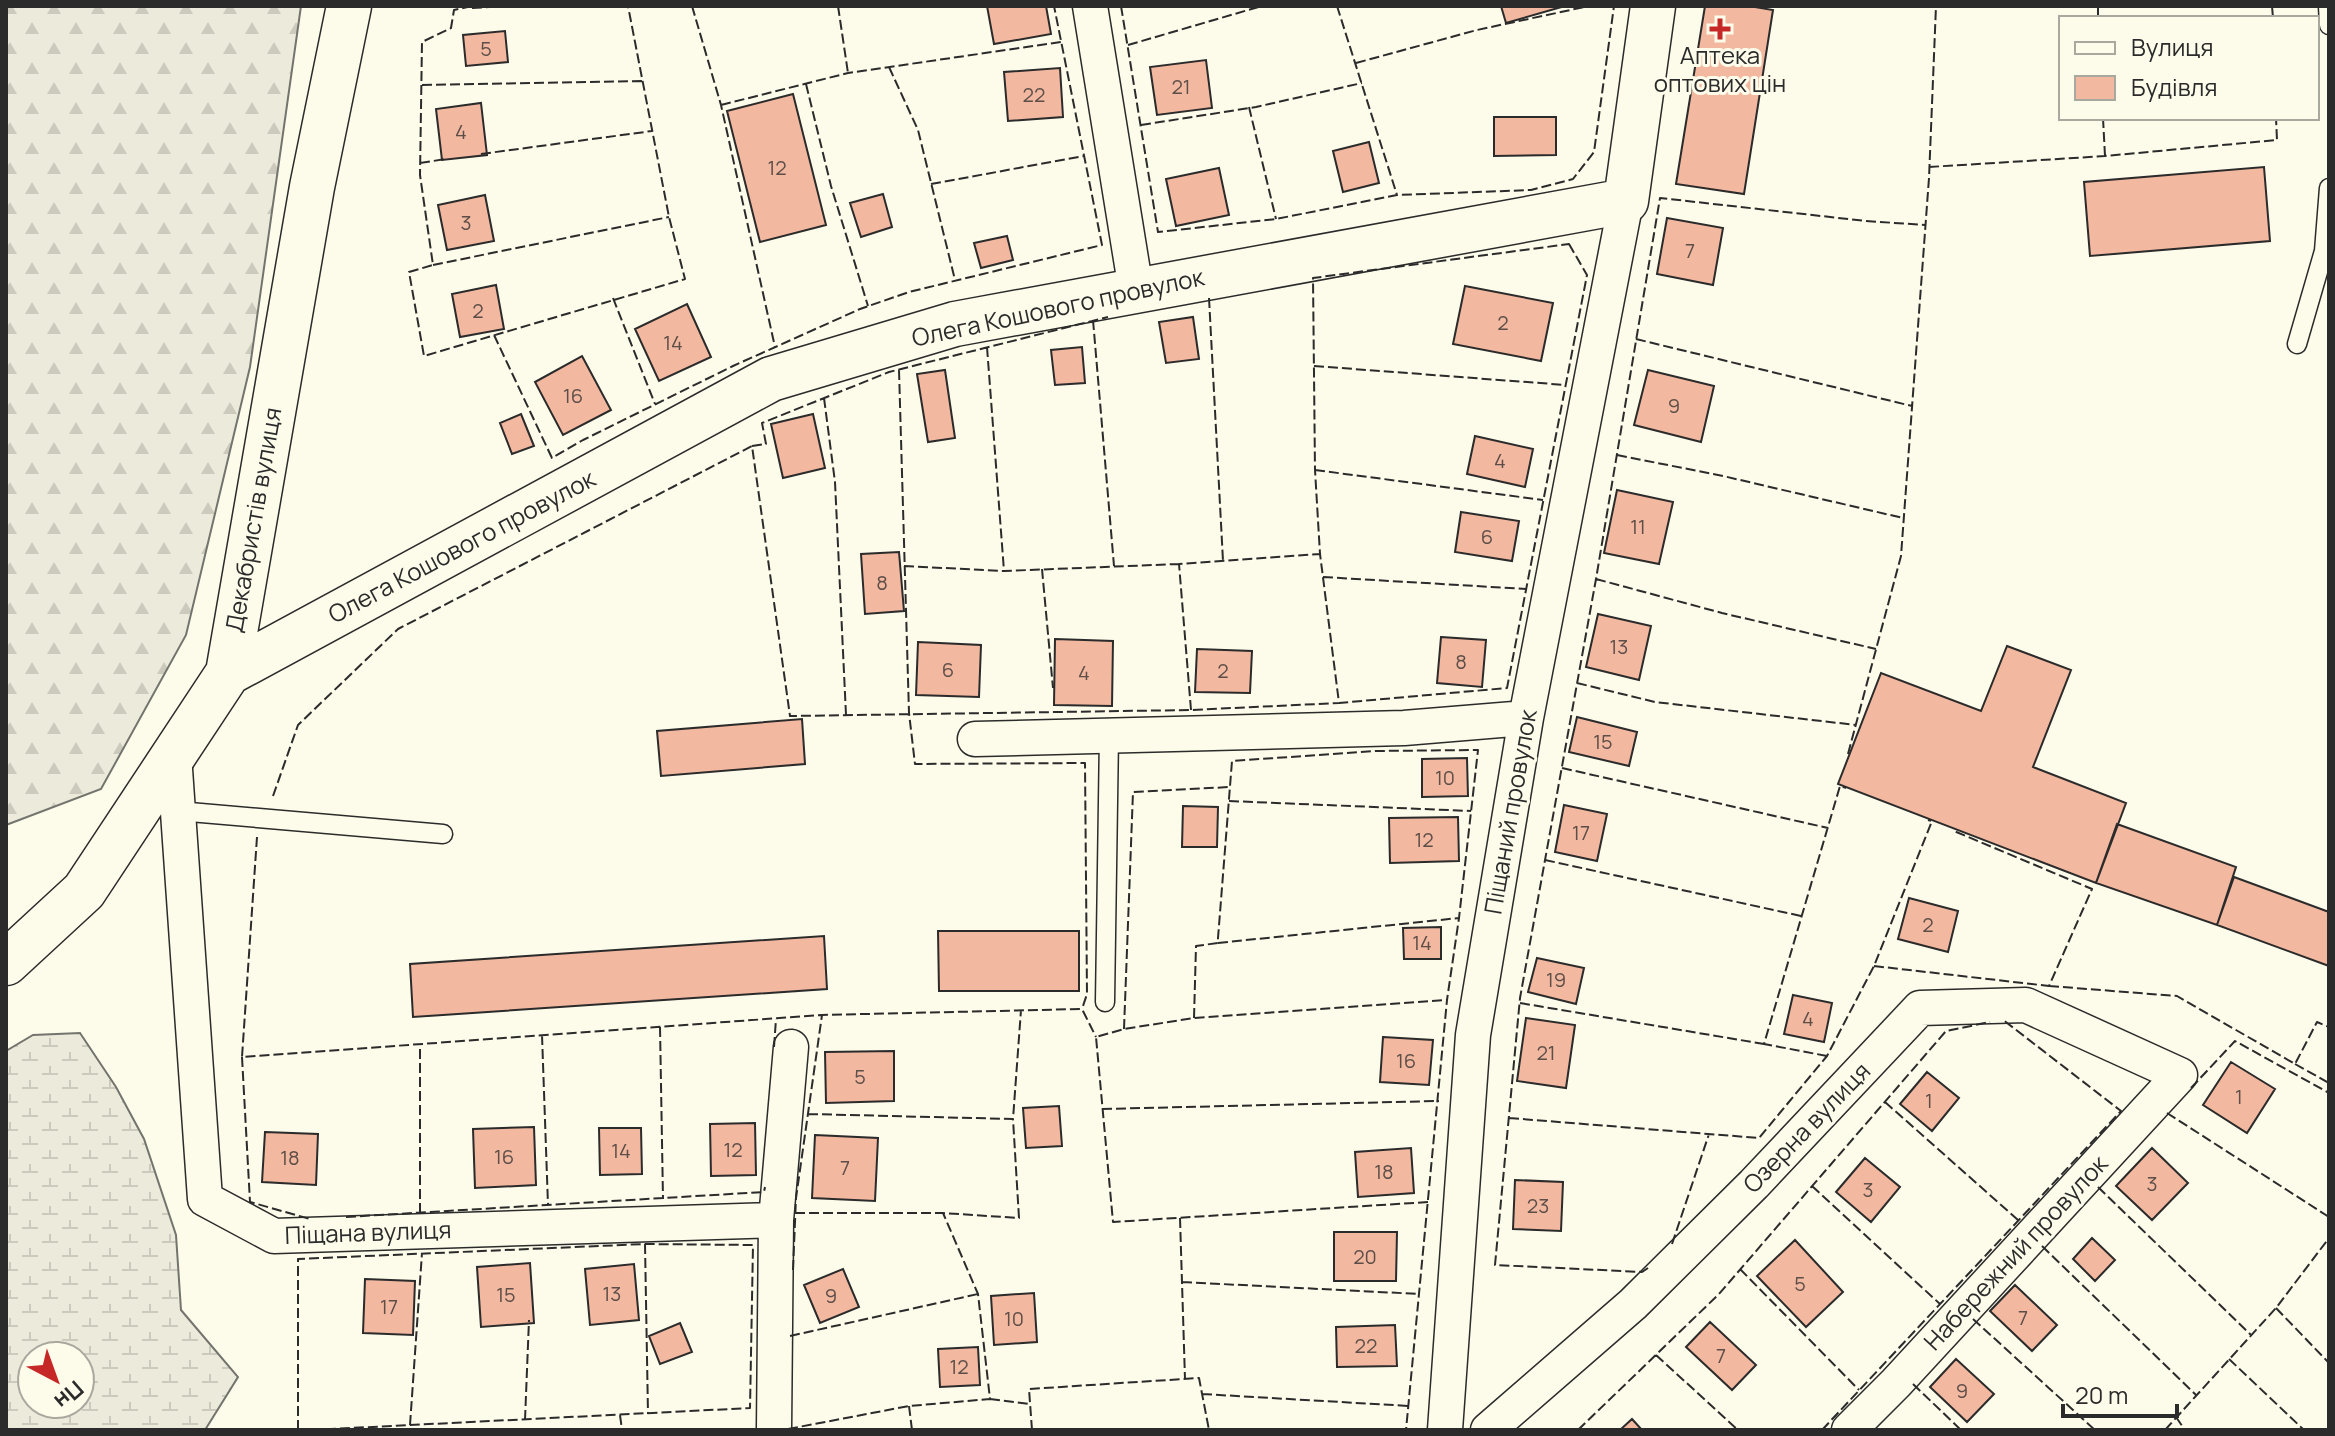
<svg xmlns="http://www.w3.org/2000/svg" width="2335" height="1436" font-family="Manrope,sans-serif">
  <style>
    .forest { fill: url(#forest-firs); stroke: #74746e; stroke-width: 2 }
    .wetland { fill: url(#wetland-marsh); stroke: #74746e; stroke-width: 2; fill-rule: evenodd }
    .building { fill: #f2b8a0; stroke: #2b2b2b; stroke-width: 2 }
    .lines { fill: none; stroke-linecap: round; stroke-linejoin: round }
    .lane-casing { stroke: #2b2b2b; stroke-width: 21 }
    .street-casing { stroke: #2b2b2b; stroke-width: 37 }
    .secondary-casing { stroke: #2b2b2b; stroke-width: 47 }
    .lane { stroke: #fdfbea; stroke-width: 18 }
    .street { stroke: #fdfbea; stroke-width: 34 }
    .secondary { stroke: #fdfbea; stroke-width: 44 }
    .fence { stroke: #2b2b2b; stroke-width: 2; stroke-dasharray: 10 4; stroke-linecap: butt }
    .poi-dot { fill: #c62828; stroke: #fdfbea; stroke-width: 3 }
    .labels { text-anchor: middle; stroke-width: 6; stroke-linejoin: round; paint-order: stroke }
    .number-label { font-size: 20px; fill: #5d4e48 }
    .poi-label { font-size: 24px; fill: #2b2b2b; stroke: #fdfbea }
    .street-label { font-size: 24px; fill: #2b2b2b; stroke: #fdfbea }
  </style>
  <defs>
    <pattern id="forest-firs" width="22" height="20" patternUnits="userSpaceOnUse" patternTransform="scale(2)"><rect width="22" height="20" fill="#ecebdb"/><path d="M5 1l3.5 6h-7zM16 11l3.5 6h-7z" fill="#cbcabc"/></pattern>
    <pattern id="wetland-marsh" width="20" height="14" patternUnits="userSpaceOnUse" patternTransform="scale(2)"><rect width="20" height="14" fill="#ecebdb"/><path d="M1 5h8M5 5V1M11 12h8M15 12V8" fill="none" stroke="#cbcabc"/></pattern>
  </defs>
  <rect width="100%" height="100%" fill="#fdfbea"/>
  <path class="forest" d="M6,6h295l-51,361 -64,268 -85,154 -95,36z"/>
  <path class="wetland" d="M80,1033l36,54 28,52 32,96 5,75 57,67 -33,53h-199v-379l27,-16zM32,1356h48v48h-48z"/>
  <path class="building" d="M987,6h59l5,28 -57,10z
    M1501,6h64l-59,17z
    M1705,6h44l24,4 -29,184 -68,-10z
    M505,31l3,31 -42,4 -3,-31z
    M1206,60l6,48 -55,7 -7,-48z
    M1060,68l3,49 -55,4 -4,-49z
    M793,94l33,131 -66,17 -33,-131z
    M481,103l6,52 -45,5 -6,-51z
    M1494,117h62v38l-62,1z
    M1369,142l10,41 -36,9 -10,-41z
    M2264,167l6,74 -180,15 -6,-74z
    M1219,168l10,47 -53,11 -10,-47z
    M883,194l9,33 -31,10 -11,-34z
    M485,195l9,46 -47,9 -9,-45z
    M1667,218l56,10 -10,57 -56,-11z
    M1007,236l6,24 -32,8 -7,-25z
    M496,285l8,44 -44,8 -8,-43z
    M1465,286l88,17 -12,58 -88,-17z
    M687,304l24,53 -52,24 -24,-52z
    M1193,317l6,42 -33,4 -7,-41z
    M1082,347l3,36 -30,2 -4,-35z
    M582,356l29,54 -48,25 -28,-53z
    M945,370l10,68 -27,4 -11,-68z
    M1648,370l66,16 -13,56 -67,-17z
    M521,414l13,32 -22,8 -12,-31z
    M813,414l12,54 -42,10 -12,-54z
    M1475,436l58,13 -8,38 -58,-13z
    M1617,490l56,12 -14,62 -55,-11z
    M1461,512l58,9 -7,40 -57,-9z
    M899,552l5,59 -39,3 -4,-60z
    M1598,614l53,12 -12,54 -53,-13z
    M1441,637l45,3 -4,47 -45,-4z
    M1055,639l58,2 -1,65 -58,-1z
    M918,642l63,3 -2,52 -63,-2z
    M2007,646l64,24 -38,97 93,36 -30,80 -258,-99 43,-111 100,38z
    M1197,649l55,2 -2,42 -55,-1z
    M1577,717l60,15 -8,34 -60,-14z
    M802,719l3,45 -144,12 -4,-45z
    M1467,758l1,38 -46,1v-38z
    M1564,805l43,9 -10,47 -42,-9z
    M1183,806l35,1 -1,40h-35z
    M1458,817l1,44 -69,2 -1,-45z
    M2117,824l119,43 -19,58 -121,-42z
    M2234,877l95,35v54l-112,-41z
    M1909,898l49,13 -10,41 -50,-13z
    M1441,927v32h-37l-1,-31z
    M938,931h141v60h-140z
    M824,936l3,53 -414,28 -3,-53z
    M1537,958l47,10 -8,36 -48,-12z
    M1793,995l39,8 -8,39 -40,-8z
    M1526,1018l49,7 -9,63 -49,-7z
    M1383,1037l50,3 -4,45 -49,-3z
    M894,1051v50l-68,2 -1,-51z
    M2231,1062l44,27 -28,44 -44,-28z
    M1927,1072l32,26 -27,33 -32,-27z
    M1059,1106l3,40 -36,2 -3,-40z
    M755,1123l1,52 -45,1 -1,-52z
    M534,1127l2,58 -61,3 -2,-59z
    M599,1128h42l1,46 -42,1z
    M265,1132l53,2 -2,51 -54,-3z
    M815,1135l63,3 -3,63 -63,-3z
    M1411,1148l3,45 -56,4 -3,-45z
    M2152,1148l36,35 -36,37 -36,-34z
    M1865,1158l35,29 -29,35 -35,-30z
    M1515,1180l48,2 -2,49 -48,-2z
    M1334,1232h63l-1,49h-62z
    M2092,1238l23,22 -20,21 -22,-22z
    M1795,1240l48,52 -37,35 -49,-51z
    M530,1263l4,60 -53,4 -4,-60z
    M634,1264l5,56 -49,5 -5,-56z
    M843,1269l16,38 -39,16 -16,-38z
    M365,1279l50,2 -2,54 -50,-2z
    M2015,1285l42,40 -25,26 -42,-40z
    M1034,1293l3,49 -43,3 -3,-49z
    M1710,1322l46,43 -24,25 -46,-43z
    M680,1323l12,29 -32,12 -11,-28z
    M1395,1325l2,41 -60,1 -1,-40z
    M978,1347l2,38 -40,2 -2,-38z
    M1956,1359l38,35 -27,28 -37,-35z
    M1632,1419l10,11h-22z"/>
  <g class="lines">
    <defs>
      <path id="lane" d="M2328,6l1,19
        M2297,344l27,-93 5,-63
        M178,811l265,23
        M1105,1002l4,-267"/>
      <path id="street" d="M1090,6l46,284
        M975,739l429,-11 122,-10
        M174,755l31,444 69,37 502,-16 -2,210
        M776,1220l15,-173
        M1445,1430l28,-395 53,-317 100,-517
        M1488,1430l145,-126 121,-120 166,-176 106,-3 154,70 -284,308 -47,47"/>
      <path id="secondary" d="M228,673l543,-294 184,-55 671,-123 27,-195
        M6,963l78,-72 144,-218 84,-486 37,-181"/>
    </defs>
    <use href="#lane" class="lane-casing"/>
    <use href="#street" class="street-casing"/>
    <use href="#secondary" class="secondary-casing"/>
    <use href="#lane" class="lane"/>
    <use href="#street" class="street"/>
    <use href="#secondary" class="secondary"/>
    <path class="fence" d="M472,6l-18,4 -3,18 -29,14 -2,133 13,90 -24,7 15,84 261,-77 -16,-62 -41,-211
      M692,6l29,99 54,242
      M838,6l10,67
      M1121,6l37,226 118,-13 121,-24 134,-5 42,-11 21,-27 20,-146
      M1337,6l60,189
      M2098,6v12
      M2272,6l1,12
      M472,8l33,-2
      M1128,45l134,-39
      M1356,63l121,-33 112,-24
      M889,67l29,63 37,150
      M806,84l25,102 37,120
      M422,85l220,-4
      M721,105l127,-32 213,-31
      M1249,107l27,112
      M2103,118l2,38
      M1141,125l115,-18 106,-24
      M481,154l171,-23
      M420,163l26,-4
      M1929,167l176,-11 172,-16 -1,-22
      M931,184l153,-28
      M1569,244l18,31 -80,413 -168,15 -19,-149 -5,-84 -2,-192z
      M433,265l236,-48
      M613,298l42,106
      M1209,298l14,263
      M1093,320l21,246
      M494,335l58,123 31,-18 150,-74 127,-57 49,-17 193,-47 -48,-239
      M1636,339l276,67
      M987,347l17,224
      M1314,366l252,19
      M899,370l10,343 6,51 170,-1 2,231 -5,15
      M824,398l11,84 11,233
      M752,446l14,-2 -4,-21 127,-51 219,-55
      M1617,455l106,21 180,42
      M1315,470l228,30
      M904,566l100,5 175,-7
      M1042,569l11,119
      M1323,577l203,12
      M1596,579l126,34 154,36
      M1577,683l78,19 201,23
      M1191,710l-12,-146 141,-10
      M1848,754l53,-198 28,-378 7,-172
      M1562,768l266,60
      M273,796l25,-71 100,-96 354,-183 38,270 401,-6 148,-7
      M1229,801l242,10
      M257,837l-15,220 580,-42 260,-6 14,28
      M1545,860l256,56
      M1218,943l241,-25
      M1874,966l175,20 43,-97 -138,-58
      M2049,986l128,10 118,68 22,-42 12,5
      M1520,1003l244,41
      M1194,1018l2,-72 22,-3v-5l14,-177 144,-10 102,-1 -19,168 -12,82 -41,430
      M660,1027l3,172
      M1124,1029l9,-237 97,-5
      M542,1035l6,170
      M774,1047l2,-28
      M1827,1056l-63,-12 76,-258 6,2
      M242,1057l8,145 60,17
      M2295,1064l34,19
      M2191,1088l44,-47 94,52
      M1885,1102l133,118
      M1102,1109l337,-8
      M2167,1113l162,104
      M808,1114l205,5 8,-109
      M1509,1118l250,20 68,-82 47,-90 58,-145 -4,-1
      M1812,1186l128,118
      M2098,1187l153,148
      M1428,1202l-315,20 -17,-185 28,-8 70,-11 253,-18
      M420,1213v-169
      M795,1213h148l76,5 -6,-99
      M346,1217l418,-25 1,-5
      M1180,1218l5,161
      M645,1244l3,170
      M1672,1244l37,-110
      M2042,1246l154,149
      M1648,1268l-6,4 -147,-7 25,-267 76,-419 64,-381 206,23 59,4
      M1740,1269l119,121
      M793,1270l3,-72 26,-183
      M1182,1282l237,12
      M2276,1308l53,55
      M1973,1319l122,111
      M790,1336l188,-42
      M1656,1355l82,75
      M2229,1359l75,71
      M1913,1384l48,46
      M1202,1394l207,12
      M990,1399l40,5
      M909,1406l3,24
      M620,1415l2,15
      M2176,1417l9,13
      M525,1420l4,-100
      M410,1425l12,-172
      M788,1429l121,-23 81,-7 -12,-105 -35,-81
      M298,1430v-171l347,-15 108,1 -3,163 -439,22
      M1032,1430l-3,-41 170,-11 10,52
      M1578,1430l141,-136 227,-263 44,-9
      M1822,1430l299,-319 -119,-92
      M2165,1430l111,-122 53,-70"/>
  </g>
  <path class="poi-dot" d="M1716 17h8v8h8v8h-8v8h-8v-8h-8v-8h8z"/>
  <g class="labels">
    <g class="number-label">
      <text x="486" y="56">5</text>
      <text x="1181" y="94">21</text>
      <text x="1034" y="102">22</text>
      <text x="461" y="139">4</text>
      <text x="777" y="175">12</text>
      <text x="466" y="230">3</text>
      <text x="1690" y="258">7</text>
      <text x="478" y="318">2</text>
      <text x="1503" y="330">2</text>
      <text x="673" y="350">14</text>
      <text x="573" y="403">16</text>
      <text x="1674" y="413">9</text>
      <text x="1500" y="468">4</text>
      <text x="1638" y="534">11</text>
      <text x="1487" y="544">6</text>
      <text x="882" y="590">8</text>
      <text x="1619" y="654">13</text>
      <text x="1461" y="669">8</text>
      <text x="948" y="677">6</text>
      <text x="1223" y="678">2</text>
      <text x="1084" y="680">4</text>
      <text x="1603" y="749">15</text>
      <text x="1445" y="785">10</text>
      <text x="1581" y="840">17</text>
      <text x="1424" y="847">12</text>
      <text x="1928" y="932">2</text>
      <text x="1422" y="950">14</text>
      <text x="1556" y="987">19</text>
      <text x="1808" y="1026">4</text>
      <text x="1546" y="1060">21</text>
      <text x="1406" y="1068">16</text>
      <text x="860" y="1084">5</text>
      <text x="2239" y="1104">1</text>
      <text x="1929" y="1108">1</text>
      <text x="733" y="1157">12</text>
      <text x="621" y="1158">14</text>
      <text x="504" y="1164">16</text>
      <text x="290" y="1165">18</text>
      <text x="845" y="1175">7</text>
      <text x="1384" y="1179">18</text>
      <text x="2152" y="1191">3</text>
      <text x="1868" y="1197">3</text>
      <text x="1538" y="1213">23</text>
      <text x="1365" y="1264">20</text>
      <text x="1800" y="1291">5</text>
      <text x="612" y="1301">13</text>
      <text x="506" y="1302">15</text>
      <text x="831" y="1303">9</text>
      <text x="389" y="1314">17</text>
      <text x="2023" y="1325">7</text>
      <text x="1014" y="1326">10</text>
      <text x="1366" y="1353">22</text>
      <text x="1721" y="1363">7</text>
      <text x="959" y="1374">12</text>
      <text x="1962" y="1398">9</text>
    </g>
    <g class="poi-label">
      <text x="1720" y="64">Аптека<tspan x="1720" dy="28">оптових цін</tspan></text>
    </g>
    <g class="street-label">
      <text transform="translate(1058 308) rotate(-12)" y="8">Олега Кошового провулок</text>
      <text transform="translate(254 520) rotate(-80)" y="8">Декабристів вулиця</text>
      <text transform="translate(462 547) rotate(-28)" y="8">Олега Кошового провулок</text>
      <text transform="translate(1511 812) rotate(-80)" y="8">Піщаний провулок</text>
      <text transform="translate(1807 1128) rotate(-46)" y="8">Озерна вулиця</text>
      <text transform="translate(368 1233) rotate(-2)" y="8">Піщана вулиця</text>
      <text transform="translate(2016 1253) rotate(-47)" y="8">Набережний провулок</text>
    </g>
  </g>
  <rect width="2335" height="1436" fill="none" stroke="#2b2b2b" stroke-width="16"/>
  <rect x="2059" y="16" width="260" height="104" fill="#fdfbea" stroke="#a9a89e" stroke-width="2"/>
  <rect x="2075" y="42" width="40" height="12" fill="#fdfbea" stroke="#a9a89e" stroke-width="2"/>
  <text x="2131" y="56" font-size="24" fill="#2b2b2b">Вулиця</text>
  <rect x="2075" y="76" width="40" height="24" fill="#f2b8a0" stroke="#a9a89e" stroke-width="2"/>
  <text x="2131" y="96" font-size="24" fill="#2b2b2b">Будівля</text>
  <g transform="translate(56 1380) rotate(139)"><circle r="38" fill="#fdfbea" stroke="#a9a89e" stroke-width="2"/>
  <path d="M0-6L14 30L0 20L-14 30Z" fill="#c62828"/>
  <text y="-12" font-size="22" font-weight="bold" text-anchor="middle" fill="#2b2b2b">Пн</text>
  </g>
  <path d="M2063 1404v12h114v-12" fill="none" stroke="#2b2b2b" stroke-width="4"/>
  <text x="2075" y="1404" font-size="24" fill="#2b2b2b" stroke="#fdfbea" stroke-width="6" paint-order="stroke">20 m</text>
</svg>
